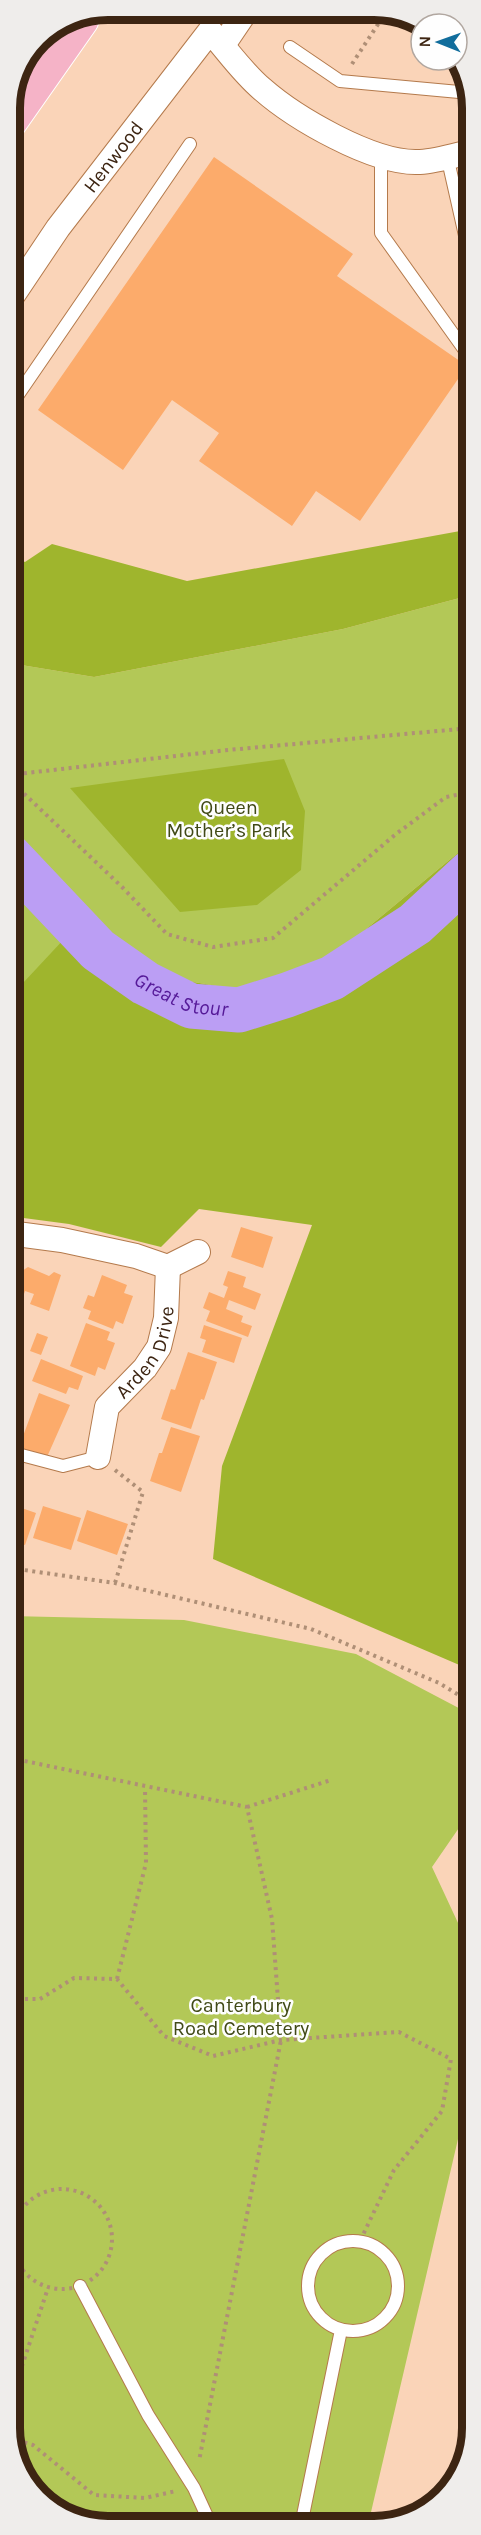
<svg xmlns="http://www.w3.org/2000/svg" width="481" height="2535" font-family="Karla,sans-serif">
  <style>
    .green { fill: #b3c857 }
    .forest { fill: #9fb52d }
    .lines { fill: none; stroke-linecap: round; stroke-linejoin: round }
    .river { stroke: #bb9ef4; stroke-width: 45 }
    .building { fill: #fcab6b }
    .lane-casing { stroke: #b47a4c; stroke-width: 14 }
    .street-casing { stroke: #b47a4c; stroke-width: 26 }
    .highway-casing { stroke: #fff; stroke-width: 35 }
    .path { stroke: #af8f76; stroke-width: 4; stroke-dasharray: 3 4.5; stroke-linecap: butt }
    .lane { stroke: #fff; stroke-width: 12 }
    .street { stroke: #fff; stroke-width: 24 }
    .highway { stroke: #f5b3c7; stroke-width: 33 }
    .labels { text-anchor: middle; stroke-width: 5; stroke-linejoin: round; paint-order: stroke }
    .street-label { font-size: 20px; fill: #3d2512; stroke: #fefefe }
    .park-label { font-size: 20px; fill: #414a17; stroke: #fefefe }
    .water-label { font-size: 21px; font-style: italic; fill: #551998; stroke: #fefefe }
    .rim { fill: none; stroke: #3d2512; stroke-width: 8 }
  </style>
  <rect width="100%" height="100%" fill="#fad4b8"/>
  <path class="green" d="M471,595v247l-140,116 -96,31 -83,-14 -81,197 -55,47 -7,-1v-555l85,14 249,-48z
    M10,1616l174,4 172,34 116,61v94l-40,58 40,86v126l-104,446 -280,-1 -54,-31 -24,-53z"/>
  <path class="forest" d="M471,529v66l-128,34 -249,48 -85,-14v-108l16,7 27,-18 135,37z
    M284,759l21,52 -4,59 -44,35 -77,7 -110,-124z
    M471,842l1,812 -8,13 -251,-108 9,-93 90,-241 -113,-16 -38,38 -92,-23 -53,-7 -7,-3v-216l56,-60 87,37 83,14 96,-31z"/>
  <g class="lines">
    <path class="river" id="s1" d="M9,856l89,94 47,33 46,23 48,4 48,-15 45,-17 83,-54 56,-52"/>
  </g>
  <path class="building" d="M214,157l139,97 -16,22 130,90 -107,155 -44,-30 -24,35 -93,-65 20,-28 -47,-33 -49,70 -85,-60z
    M241,1227l32,10 -10,31 -32,-11z
    M28,1267l21,9 5,-4 7,3 -12,36 -19,-7 4,-10 -9,-3 -5,15 -10,-4v-20l4,-13 8,2z
    M228,1271l18,6 -3,10 18,7 -6,16 -26,-10 -3,9 17,7 -2,6 11,4 -4,11 -42,-16 4,-10 -7,-3 6,-16 15,6 4,-11 -5,-2z
    M102,1275l25,10 -3,8 9,3 -10,28 -7,-3 -3,8 -25,-10 3,-8 -8,-3 5,-13 6,2z
    M86,1323l24,9 -3,8 8,3 -10,27 -7,-3 -3,9 -25,-10z
    M204,1325l38,13 -8,25 -32,-11 4,-12 -6,-2z
    M37,1333l11,4 -7,18 -11,-4z
    M188,1352l29,10 -13,38 -3,-1 -10,30 -30,-10 10,-30 4,1z
    M41,1359l42,17 -5,14 -9,-3 -3,7 -34,-13z
    M39,1393l31,12 -23,52 -28,-10z
    M171,1427l29,9 -19,56 -31,-11 9,-28h3z
    M10,1504l26,9 -11,32 -15,-5z
    M43,1506l38,12 -10,32 -38,-12z
    M87,1510l41,14 -11,31 -40,-14z"/>
  <g class="lines">
    <defs>
      <path id="lane" d="M290,47l50,34 130,12
        M381,156v77l90,126
        M447,156l24,106
        M9,408l181,-264
        M10,1452l53,14 35,-9
        M308 2286a45 45 0 1 1 90 0a45 45 0 1 1-90 0Z
        M80,2286l68,129 46,73 17,37
        M301,2525l40,-195"/>
      <g id="street">
        <path d="M223,45l23,-34"/>
        <path id="s2" d="M9,301l49,-73 152,-197c17,19 32,41 52,58 33,29 110,74 155,73 17,0 37,-7 54,-10"/>
        <path d="M9,1233l53,7 74,16 32,11"/>
        <path d="M168,1267l30,-15"/>
        <path id="s3" d="M98,1457l9,-50 38,-39 14,-21 7,-29 2,-51"/>
      </g>
      <path id="highway" d="M9,124l73,-104"/>
    </defs>
    <use href="#lane" class="lane-casing"/>
    <use href="#street" class="street-casing"/>
    <use href="#highway" class="highway-casing"/>
    <path class="path" d="M372,12l10,7
      M352,64l34,-52
      M9,775l219,-25 243,-22
      M9,777l6,8 107,102 45,47 46,13 60,-9 123,-104 50,-37 25,-5
      M115,1470l28,22 -28,91
      M10,1568l105,15 196,46 128,54 33,20
      M10,1758l237,49 25,112 9,121 -82,421
      M247,1807l84,-27
      M117,1979l29,-116 -1,-75
      M10,1999h30l34,-21 43,1 47,57 49,20 68,-16 118,-8 52,27 -9,52 -48,59 -34,71
      M12 2239a50 50 0 1 1 100 0a50 50 0 1 1-100 0Z
      M10,2402l38,-114
      M10,2438l23,7 61,50 51,3 31,-7"/>
    <use href="#lane" class="lane"/>
    <use href="#street" class="street"/>
    <use href="#highway" class="highway"/>
  </g>
  <g class="labels">
    <g class="street-label">
      <text dy="7" stroke="none"><textPath href="#s2" startOffset="178">Henwood</textPath></text>
      <text dy="7" stroke="none"><textPath href="#s3" startOffset="120">Arden Drive</textPath></text>
    </g>
    <g class="park-label">
      <text x="229" y="814">Queen<tspan x="229" dy="23">Mother’s Park</tspan></text>
      <text x="241" y="2012">Canterbury<tspan x="241" dy="23">Road Cemetery</tspan></text>
    </g>
    <g class="water-label">
      <text dy="7" stroke="none"><textPath href="#s1" startOffset="226">Great Stour</textPath></text>
    </g>
  </g>
  <path d="M0 0H481V2535H0ZM108 20H374A88 88 0 0 1 462 108V2428A88 88 0 0 1 374 2516H108A88 88 0 0 1 20 2428V108A88 88 0 0 1 108 20Z" fill="#efedeb" fill-rule="evenodd"/>
  <path class="rim" d="M108 20H374A88 88 0 0 1 462 108V2428A88 88 0 0 1 374 2516H108A88 88 0 0 1 20 2428V108A88 88 0 0 1 108 20Z"/>
  <g transform="translate(439 42) rotate(271)"><circle r="28" fill="#fefefe" stroke="#b1a7a0" stroke-width="1.5"/>
  <path d="M0-4.5L10 22L0 15L-10 22Z" fill="#116d9c"/>
  <text y="-9" font-size="16" font-weight="bold" text-anchor="middle" fill="#3d2512">N</text>
  </g>
</svg>
